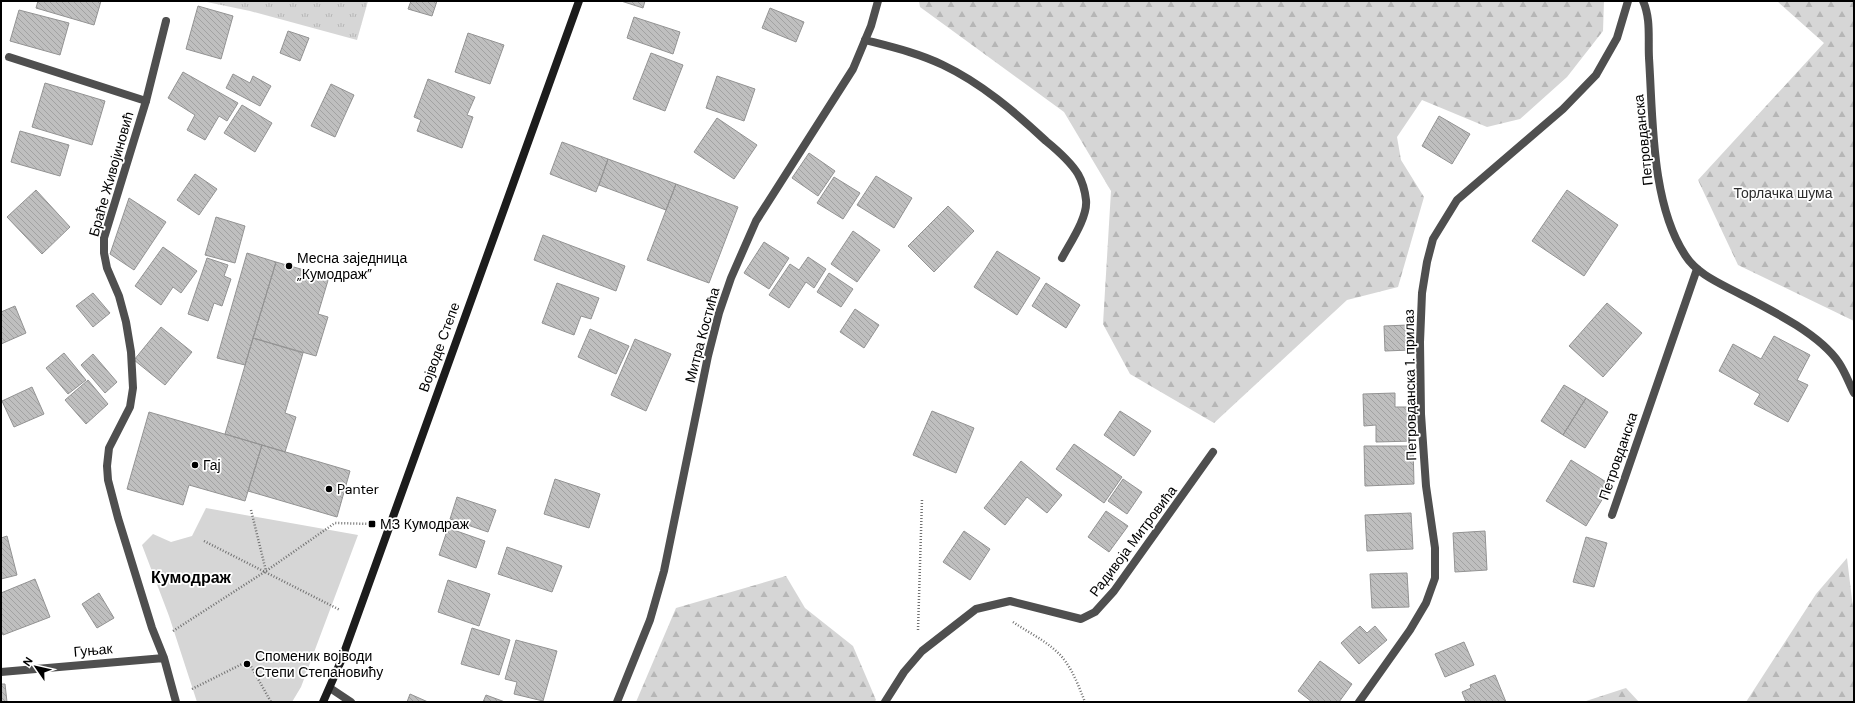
<svg xmlns="http://www.w3.org/2000/svg" width="1855" height="703" font-family="'DM Sans',sans-serif">
  <style>
    .grass { fill: url(#grass-tufts) }
    .forest { fill: url(#forest-firs) }
    .park { fill: #d6d6d6 }
    .building { fill: url(#building-back-hatch); stroke: #939393 }
    .lines { fill: none; stroke-linecap: round; stroke-linejoin: round }
    .path { stroke: #717171; stroke-width: 2.5; stroke-dasharray: 1 2; stroke-linecap: butt }
    .lane { stroke: #4f4f4f; stroke-width: 8 }
    .street { stroke: #4f4f4f; stroke-width: 8 }
    .secondary { stroke: #1c1c1c; stroke-width: 8 }
    .poi-dot { fill: #000; stroke: #fff; stroke-width: 1.5 }
    .labels { text-anchor: middle; stroke-width: 3.5; stroke-linejoin: round; paint-order: stroke }
    .street-label { font-size: 14px; fill: #000; stroke: #fff }
    .park-label { font-size: 14px; fill: #2d2d2d; stroke: #fff }
    .poi-label { font-size: 14px; fill: #000; stroke: #fff; text-anchor: start }
    .quarter-label { font-size: 16px; font-weight: bold; fill: #000; stroke: #fff }
  </style>
  <defs>
    <pattern id="grass-tufts" width="24" height="20" patternUnits="userSpaceOnUse"><rect width="24" height="20" fill="#d6d6d6"/><path d="M3 7l-1-3M5 7V3M7 7l1-3M15 17l-1-3M17 17v-4M19 17l1-3" fill="none" stroke="#b6b6b6"/></pattern>
    <pattern id="forest-firs" width="22" height="20" patternUnits="userSpaceOnUse"><rect width="22" height="20" fill="#d6d6d6"/><path d="M5 1l3.5 6h-7zM16 11l3.5 6h-7z" fill="#b6b6b6"/></pattern>
    <pattern id="building-back-hatch" width="6" height="6" patternUnits="userSpaceOnUse"><rect width="6" height="6" fill="#bfbfbf"/><path d="M-1 5l2 2M0 0l6 6M5-1l2 2" fill="none" stroke="#a2a2a2"/></pattern>
  </defs>
  <rect width="100%" height="100%" fill="#fff"/>
  <path class="grass" d="M202,1h166l-11,39 -107,-29z"/>
  <path class="forest" d="M919,1h685l-1,30 -36,46 -47,42 -33,8 -65,-27 -25,37 4,23 23,37 -26,90 -51,13 -133,123 -84,-49 -27,-50 8,-133 -47,-79 -144,-105z
    M1777,1h77v320l-116,-56 -40,-85 126,-137z
    M1847,558l7,58v86h-108l70,-108z
    M786,576l19,32 48,38 23,54 -2,2h-238l40,-94z
    M1626,688l13,14h-56z"/>
  <path class="park" d="M206,508l152,27 -57,152 -9,15h-95l-28,-86 -27,-71 11,-11 18,8 21,-6z"/>
  <path class="building" d="M38,1h63l-7,24 -58,-17z
    M411,1h26l-5,15 -24,-7z
    M621,1h24l-2,7z
    M198,6l35,10 -12,43 -35,-10z
    M770,8l34,14 -8,20 -34,-14z
    M19,10l50,13 -9,32 -50,-14z
    M634,17l46,15 -7,22 -46,-16z
    M288,31l21,7 -9,23 -20,-8z
    M468,33l36,12 -14,39 -35,-12z
    M651,53l32,12 -18,46 -32,-12z
    M183,72l55,31 -11,18 -8,-5 -14,24 -18,-10 8,-15 -27,-17z
    M233,74l17,9 3,-7 18,10 -11,20 -34,-18z
    M717,76l38,13 -11,32 -38,-13z
    M428,79l47,18 -8,18 6,2 -11,31 -45,-17 4,-11 -7,-3z
    M45,83l60,18 -13,44 -60,-18z
    M331,84l23,11 -19,42 -24,-11z
    M242,105l30,18 -17,29 -31,-19z
    M1439,116l31,18 -18,30 -30,-18z
    M717,118l40,27 -23,34 -40,-27z
    M20,131l49,14 -9,31 -49,-14z
    M562,142l46,17 -12,33 -46,-18z
    M809,153l26,18 -17,25 -26,-18z
    M608,159l68,25 -10,26 -67,-25z
    M195,174l22,15 -18,26 -22,-15z
    M876,176l36,22 -18,30 -37,-23z
    M834,177l26,16 -17,26 -26,-16z
    M676,184l62,23 -29,76 -62,-23z
    M36,190l34,37 -28,27 -35,-37z
    M1567,190l51,35 -34,51 -52,-35z
    M129,198l37,24 -32,48 -24,-16z
    M948,206l26,25 -40,41 -26,-26z
    M216,217l29,9 -10,37 -30,-8z
    M853,231l27,19 -23,32 -26,-18z
    M543,235l82,31 -9,25 -82,-31z
    M764,242l25,16 -20,31 -25,-16z
    M163,247l34,24 -16,22 -8,-6 -12,18 -26,-19z
    M997,251l43,27 -23,37 -43,-28z
    M247,253l29,9 -31,103 -28,-7z
    M808,257l18,12 -12,19 -8,-6 -17,26 -20,-13 21,-31 9,6z
    M207,258l21,7 -4,11 7,3 -9,27 -8,-3 -6,18 -20,-7z
    M276,262l53,15 -11,37 10,3 -12,39 -63,-18z
    M829,273l24,16 -12,18 -24,-15z
    M557,283l42,15 -8,21 -10,-3 -7,19 -32,-12z
    M1046,283l34,22 -14,23 -34,-22z
    M93,293l17,20 -17,14 -17,-21z
    M1607,303l35,30 -39,44 -34,-31z
    M15,306l11,27 -25,11v-32z
    M855,309l24,16 -15,23 -24,-16z
    M1408,325l2,25 -25,1 -1,-25z
    M161,327l31,25 -27,33 -31,-25z
    M590,329l39,17 -13,28 -38,-17z
    M1774,336l36,19 -13,25 11,5 -20,37 -34,-18 6,-10 -41,-23 14,-27 28,15z
    M253,338l50,15 -18,60 11,4 -11,35 -60,-18z
    M635,339l36,15 -25,57 -35,-16z
    M64,353l22,27 -18,14 -22,-26z
    M93,354l24,28 -12,11 -24,-28z
    M88,380l20,24 -22,20 -21,-24z
    M1564,385l22,13 -23,37 -22,-14z
    M32,387l12,27 -30,13 -12,-26z
    M1395,393v14h18l1,34 -38,1v-17l-12,1 -1,-32z
    M1586,398l22,14 -23,36 -22,-13z
    M932,411l42,17 -18,45 -43,-18z
    M1120,411l31,20 -17,25 -30,-21z
    M149,412l113,33 -17,56 -56,-16 -6,20 -56,-16z
    M1074,444l48,33 -18,26 -48,-34z
    M262,445l88,26 -13,46 -89,-26z
    M1364,446h49l1,38 -49,2z
    M1571,460l40,25 -25,41 -40,-25z
    M1021,461l41,34 -15,18 -20,-16 -22,28 -21,-17z
    M555,479l45,15 -11,34 -45,-14z
    M1123,479l19,13 -15,22 -19,-13z
    M457,497l39,13 -8,22 -38,-13z
    M1106,511l22,15 -19,26 -21,-15z
    M1411,513l2,36 -46,2 -2,-36z
    M448,528l37,13 -9,27 -37,-13z
    M964,531l26,18 -20,31 -27,-18z
    M1485,531l2,39 -32,2 -2,-39z
    M7,536l10,39 -16,4v-41z
    M1586,537l21,6 -13,44 -21,-5z
    M507,547l55,19 -10,26 -54,-18z
    M1407,573l2,34 -37,1 -2,-34z
    M35,579l15,38 -47,18 -2,-5v-37z
    M448,580l42,14 -11,32 -41,-14z
    M99,593l15,25 -17,10 -15,-24z
    M1360,626l7,7 8,-7 12,14 -28,24 -18,-21z
    M472,628l38,12 -11,35 -38,-11z
    M516,640l41,11 -14,50 -29,-7 3,-12 -12,-3z
    M1464,642l10,23 -29,12 -10,-23z
    M1320,661l32,23 -13,18h-27l-14,-11z
    M1495,675l11,27h-40l-4,-10 9,-4 -1,-3z
    M1,684h4l2,18h-6z
    M410,694l18,8h-21z
    M486,695l19,7h-22z"/>
  <g class="lines">
    <path class="path" d="M251,510l15,61
      M204,541l136,69
      M1013,622c16,11 36,20 49,35 11,13 17,30 23,45
      M918,630l4,-131
      M173,631l93,-60 69,-48 36,1
      M192,689l56,-28 23,41"/>
    <path class="lane" d="M865,40c27,7 53,13 78,25 38,18 72,47 103,76 11,9 24,20 32,33 4,7 7,17 8,26 2,17 -16,43 -24,58
      M9,57l137,44
      M1612,515l85,-246
      M330,688l21,14"/>
    <path class="street" d="M1643,1c8,18 5,37 6,57 4,60 2,145 36,197 12,19 34,28 53,38 31,16 82,41 101,70 6,9 10,20 15,30
      M166,21l-20,80 -42,137v15l3,15 12,28 7,26 5,30 2,36 -3,19 -21,41 -2,18 1,14 10,38 34,110 12,30 12,44
      M1,672l163,-14
      M617,702l33,-82 14,-49 44,-215 11,-43 12,-35 25,-57 97,-152 18,-43 7,-25
      M885,702l19,-30 18,-21 54,-42 34,-8 71,18 14,-7 19,-21 99,-139
      M1359,702l51,-72 16,-27 9,-25v-30l-9,-62 -5,-72 -1,-72 2,-49 5,-31 6,-23 24,-39 106,-91 33,-34 21,-37 11,-37"/>
    <path class="secondary" d="M323,702l18,-41 238,-660"/>
  </g>
  <g class="poi-dot">
    <circle cx="289" cy="266" r="4"/>
    <circle cx="195" cy="465" r="4"/>
    <circle cx="329" cy="489" r="4"/>
    <rect x="368" y="520" width="8" height="8" rx="2"/>
    <circle cx="247" cy="664" r="4"/>
  </g>
  <g class="labels">
    <g class="street-label">
      <text transform="translate(1643 140) rotate(-96)" y="5">Петровданска</text>
      <text transform="translate(111 174) rotate(-74)" y="5">Браће Живојиновић</text>
      <text transform="translate(702 335) rotate(-75)" y="5">Митра Костића</text>
      <text transform="translate(439 347) rotate(-70)" y="5">Војводе Степе</text>
      <text transform="translate(1410 385) rotate(-91)" y="5">Петровданска 1. прилаз</text>
      <text transform="translate(1618 456) rotate(-71)" y="5">Петровданска</text>
      <text transform="translate(1133 541) rotate(-53)" y="5">Радивоја Митровића</text>
      <text transform="translate(93 650) rotate(-5)" y="5">Гуњак</text>
    </g>
    <g class="park-label">
      <text x="1783" y="198">Торлачка шума</text>
    </g>
    <g class="poi-label">
      <text x="297" y="263">Месна заједница<tspan x="297" dy="16">„Кумодраж”</tspan></text>
      <text x="203" y="470">Гај</text>
      <text x="337" y="494">Panter</text>
      <text x="380" y="529">МЗ Кумодраж</text>
      <text x="255" y="661">Споменик војводи<tspan x="255" dy="16">Степи Степановићу</tspan></text>
    </g>
    <g class="quarter-label">
      <text x="191" y="583">Кумодраж</text>
    </g>
  </g>
  <rect width="1855" height="703" fill="none" stroke="#000000" stroke-width="4"/>
  <g transform="translate(36 667) rotate(304)" stroke="#ffffff" stroke-width="3" paint-order="stroke">
  <path d="M0-3L7 15L0 10L-7 15Z" fill="#000000"/>
  <text y="-6" font-size="11" font-weight="bold" text-anchor="middle" fill="#000000">N</text>
  </g>
</svg>
